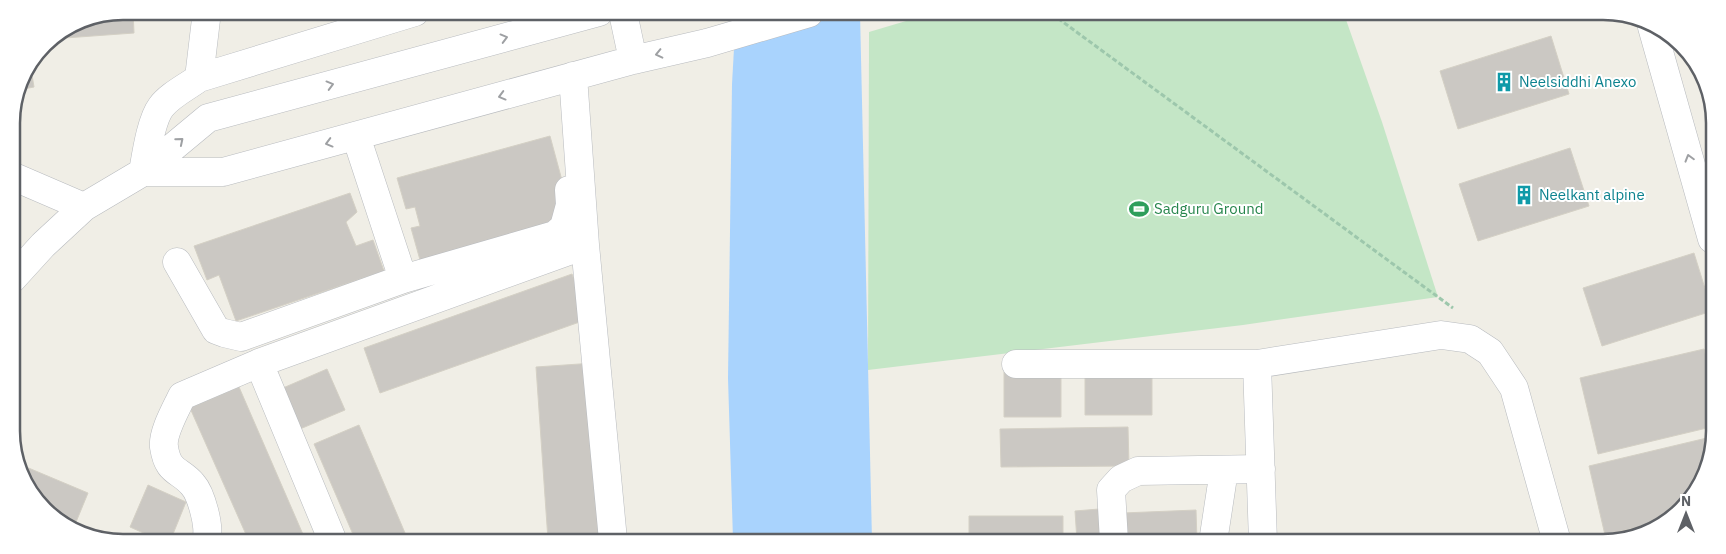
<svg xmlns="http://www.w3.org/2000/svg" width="1726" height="554" font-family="'IBM Plex Sans',sans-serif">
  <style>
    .green { fill: #c4e6c6 }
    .water { fill: #a9d3fd }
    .building { fill: #cbc8c3; stroke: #d4d0c5 }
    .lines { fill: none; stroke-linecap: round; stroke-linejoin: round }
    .minor-casing { stroke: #b8bbbf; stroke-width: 29 }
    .path { stroke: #9dc7ac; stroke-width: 3; stroke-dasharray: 5 2.5; stroke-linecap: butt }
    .minor { stroke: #fff; stroke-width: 28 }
    .oneway { stroke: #9ea0a3 }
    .labels { text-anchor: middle; stroke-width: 4; stroke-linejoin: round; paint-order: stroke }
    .culture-label { font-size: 15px; fill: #0d838f; stroke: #fff; text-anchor: start }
    .leisure-label { font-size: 15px; fill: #27864d; stroke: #fff; text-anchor: start }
    .rim { fill: none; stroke: #5e6166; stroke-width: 2.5 }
  </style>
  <rect width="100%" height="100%" fill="#f0eee6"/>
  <path class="green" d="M933,13l411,1 38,108 56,175 -195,28 -375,45 1,-338z"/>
  <path class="water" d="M736,13h124l12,528 -139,-1 -5,-162 4,-294z"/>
  <path class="building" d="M123,11h10l1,22 -83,6 29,-19z
    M1551,36l18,58 -111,35 -18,-58z
    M30,63l4,24 -16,3 5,-16z
    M16,99l3,42 -7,1 -1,-26z
    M550,136l17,63 -6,22 -141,39 -9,-32 9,-2 -5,-19 -9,2 -9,-31z
    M1570,148l19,58 -111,35 -19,-57z
    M350,193l7,19 -11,10 10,24 17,-6 11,31 -148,50 -17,-46 -12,5 -13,-34z
    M1694,253l18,58 -110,35 -19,-58z
    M572,274l16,45 -208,74 -16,-45z
    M1704,349l7,29v49l-113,27 -18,-76z
    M594,363l12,177h-58l-12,-173z
    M1085,367h67v48h-67z
    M327,369l18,41 -45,19 -17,-41z
    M1004,372h57v45h-57z
    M239,387l66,152h-57l-58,-131z
    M359,425l49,115 -53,-1 -41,-95z
    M1128,427l1,39 -128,1 -1,-38z
    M1711,437v23l-40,59 -66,16 -16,-69z
    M19,464l69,29 -14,34 -35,-22z
    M148,485l38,17 -15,37h-14l-27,-12z
    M1099,509l2,32h-24l-2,-30z
    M1196,510l1,32 -73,-1 -1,-28z
    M969,516h94v25h-94z"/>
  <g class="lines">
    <defs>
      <path id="minor" d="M623,13l10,47
        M1652,27l60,212
        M573,76l12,169 28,295
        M199,78l8,-67
        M143,172h80l410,-112 74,-17 102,-30
        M143,172c3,-17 8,-52 18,-65 9,-12 26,-20 38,-29l216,-66
        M12,176l72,31
        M177,262l39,68 8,3 17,4 162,-58 -47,-143
        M12,279l31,-34 41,-38 59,-35 65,-54 391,-106
        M403,279l152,-44 9,-8 6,-22 -1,-15
        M259,363l73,176
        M1016,364h241l184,-29 29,4 20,13 24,36 43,154
        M1257,364l6,178
        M206,539c5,-10 -5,-45 -13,-54 -13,-16 -25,-11 -29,-38 -2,-14 12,-38 18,-51l77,-33 326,-118
        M1114,541l-3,-51 10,-11 17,-8 123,-2
        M1213,542l11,-72"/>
    </defs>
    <use href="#minor" class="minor-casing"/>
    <path class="path" d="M1052,14l401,294"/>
    <use href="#minor" class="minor"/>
  </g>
  <defs><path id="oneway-chevron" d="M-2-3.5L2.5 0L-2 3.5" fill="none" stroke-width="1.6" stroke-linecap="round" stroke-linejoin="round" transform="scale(1.25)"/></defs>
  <g class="oneway">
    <use href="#oneway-chevron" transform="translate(504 38) rotate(-15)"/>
    <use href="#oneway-chevron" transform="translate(659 54) rotate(167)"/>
    <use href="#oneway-chevron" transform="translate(330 85) rotate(-15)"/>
    <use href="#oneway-chevron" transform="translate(502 96) rotate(165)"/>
    <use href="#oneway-chevron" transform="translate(180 141) rotate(-40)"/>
    <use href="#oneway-chevron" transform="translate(329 143) rotate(165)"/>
    <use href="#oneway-chevron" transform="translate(1689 158) rotate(-106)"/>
  </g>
  <defs>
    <symbol id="building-bare" viewBox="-9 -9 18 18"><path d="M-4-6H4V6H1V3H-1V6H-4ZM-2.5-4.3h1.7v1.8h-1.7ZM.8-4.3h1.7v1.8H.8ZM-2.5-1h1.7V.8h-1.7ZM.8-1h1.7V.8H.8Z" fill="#0f9aa8" stroke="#fff" stroke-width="2.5" paint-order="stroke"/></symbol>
    <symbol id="stadium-bare" viewBox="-9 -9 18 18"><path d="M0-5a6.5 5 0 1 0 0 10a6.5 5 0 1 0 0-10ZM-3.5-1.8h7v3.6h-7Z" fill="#2e9e5b" stroke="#fff" stroke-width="2.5" paint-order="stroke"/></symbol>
  </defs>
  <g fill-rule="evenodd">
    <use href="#building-bare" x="1490" y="68" width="28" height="28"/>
    <use href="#building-bare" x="1510" y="181" width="28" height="28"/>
    <use href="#stadium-bare" x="1125" y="195" width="28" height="28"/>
  </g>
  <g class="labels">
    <g class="culture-label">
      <text x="1519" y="87">Neelsiddhi Anexo</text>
      <text x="1539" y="200">Neelkant alpine</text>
    </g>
    <g class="leisure-label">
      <text x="1154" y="214">Sadguru Ground</text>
    </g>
  </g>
  <path d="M0 0H1726V554H0ZM123 20H1603A103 103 0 0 1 1706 123V431A103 103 0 0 1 1603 534H123A103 103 0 0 1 20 431V123A103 103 0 0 1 123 20Z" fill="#fff" fill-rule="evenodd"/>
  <path class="rim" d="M123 20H1603A103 103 0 0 1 1706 123V431A103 103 0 0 1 1603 534H123A103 103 0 0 1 20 431V123A103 103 0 0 1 123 20Z"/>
  <g transform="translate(1686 514)" stroke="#ffffff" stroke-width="4" paint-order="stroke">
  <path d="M0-4L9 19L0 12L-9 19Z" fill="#5e6166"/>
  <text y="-8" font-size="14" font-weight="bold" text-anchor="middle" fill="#5e6166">N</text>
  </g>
</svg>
